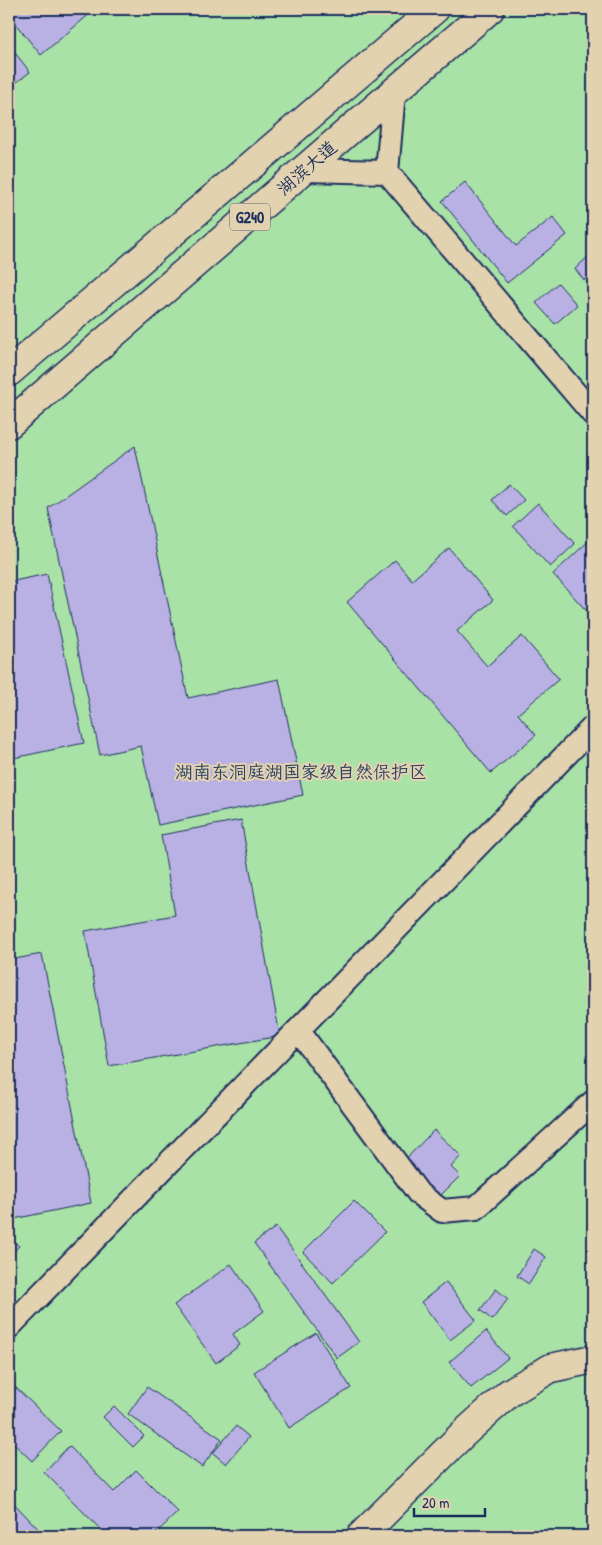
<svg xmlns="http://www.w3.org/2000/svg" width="602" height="1545" font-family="'Patrick Hand','LXGW WenKai TC',sans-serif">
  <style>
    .green { fill: #a9e2a7; stroke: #628882 }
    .building { fill: #b9b1e3; stroke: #1b2f5e }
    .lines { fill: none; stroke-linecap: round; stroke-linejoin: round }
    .street-casing { stroke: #1b2f5e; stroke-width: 26 }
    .secondary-casing { stroke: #1b2f5e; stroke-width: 31 }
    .highway-casing { stroke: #1b2f5e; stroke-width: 31 }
    .street { stroke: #e3d2af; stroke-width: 22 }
    .secondary { stroke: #e3d2af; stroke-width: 28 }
    .highway { stroke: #e3d2af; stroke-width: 28 }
    .labels { text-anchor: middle; stroke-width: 4; stroke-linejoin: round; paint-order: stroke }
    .shield { fill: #e3d2af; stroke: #576076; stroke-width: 1 }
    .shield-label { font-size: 16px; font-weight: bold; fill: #1b2f5e }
    .street-label { font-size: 18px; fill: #1b2f5e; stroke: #e3d2af }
    .park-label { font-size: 18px; fill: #294165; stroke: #e3d2af }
  </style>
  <rect width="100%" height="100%" fill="#e3d2af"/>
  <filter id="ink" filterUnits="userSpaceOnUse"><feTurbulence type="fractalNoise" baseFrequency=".02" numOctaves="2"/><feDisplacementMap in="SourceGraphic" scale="10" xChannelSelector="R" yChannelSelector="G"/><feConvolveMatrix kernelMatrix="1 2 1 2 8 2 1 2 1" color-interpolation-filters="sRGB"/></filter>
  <g filter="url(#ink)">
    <path class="green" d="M9,9h584v1527h-584z"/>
    <path class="building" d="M9,9h81l2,3 -51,43 -32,-39z
      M9,45l21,27 -21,16z
      M465,182l51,64 37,-29 14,18 -60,48 -65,-82z
      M593,252v20l-9,8 -9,-11z
      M558,283l19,22 -22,19 -19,-21z
      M135,446l53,252 91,-19 24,116 -145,30 -17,-79 -41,9 -52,-247z
      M509,484l15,16 -17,16 -15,-16z
      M538,503l37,41 -25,23 -37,-41z
      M593,537v81l-40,-44z
      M449,548l44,52 -36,31 30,35 35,-30 37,43 -41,35 18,21 -45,38 -144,-171 48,-42 17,20z
      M47,574l37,169 -75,16v-177z
      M241,820l39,216 -171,30 -24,-135 90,-16 -14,-80z
      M42,954l49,249 -82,17v-260z
      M434,1130l27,26 -10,11 9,9 -26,26 -36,-35z
      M354,1201l31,31 -52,51 -30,-31z
      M276,1227l83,115 -22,16 -83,-115z
      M9,1237l10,9 -10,11z
      M534,1249l12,8 -17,27 -12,-8z
      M231,1264l33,47 -31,23 7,11 -24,18 -42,-58z
      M446,1282l30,38 -26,20 -29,-38z
      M496,1289l12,10 -16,21 -12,-10z
      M486,1331l22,27 -37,30 -22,-26z
      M316,1333l35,55 -62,40 -35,-56z
      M11,1383l50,48 -29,30 -23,-22v-53z
      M147,1387l75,52 -20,28 -74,-53z
      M114,1406l30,30 -11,11 -30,-30z
      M236,1426l13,11 -23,27 -13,-11z
      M69,1446l45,46 22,-22 42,42 -25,24h-46l-63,-64z
      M9,1498l36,38h-36z"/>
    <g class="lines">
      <defs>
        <path id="street" d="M304,170l83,2 7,-80
          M387,172l206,242
          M298,1030l121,164 23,17 34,-3 117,-106
          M9,1327l584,-600"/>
        <path id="secondary" d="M361,1536l101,-101 47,-42 42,-25 42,-9"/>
        <path id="highway" d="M9,372l426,-363
          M9,424l481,-415"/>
      </defs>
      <use href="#street" class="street-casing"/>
      <use href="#secondary" class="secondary-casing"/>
      <use href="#highway" class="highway-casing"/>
      <use href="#street" class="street"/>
      <use href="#secondary" class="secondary"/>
      <use href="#highway" class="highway"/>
    </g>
  </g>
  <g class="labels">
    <rect class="shield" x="230" y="203.5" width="40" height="27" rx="4"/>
    <g class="shield-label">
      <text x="250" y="223">G240</text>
    </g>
    <g class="street-label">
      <text transform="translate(307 168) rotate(-41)" y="6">湖滨大道</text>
    </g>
    <g class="park-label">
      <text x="301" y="778">湖南东洞庭湖国家级自然保护区</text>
    </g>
  </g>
  <rect width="602" height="1545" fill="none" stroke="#e3d2af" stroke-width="30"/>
  <rect x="15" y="15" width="572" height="1515" fill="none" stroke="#1b2f5e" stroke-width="2" filter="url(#ink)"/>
  <path d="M414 1508v8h71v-8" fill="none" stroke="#1b2f5e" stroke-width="2.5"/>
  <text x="422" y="1508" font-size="15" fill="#1b2f5e" stroke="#e3d2af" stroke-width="4" paint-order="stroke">20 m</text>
</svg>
